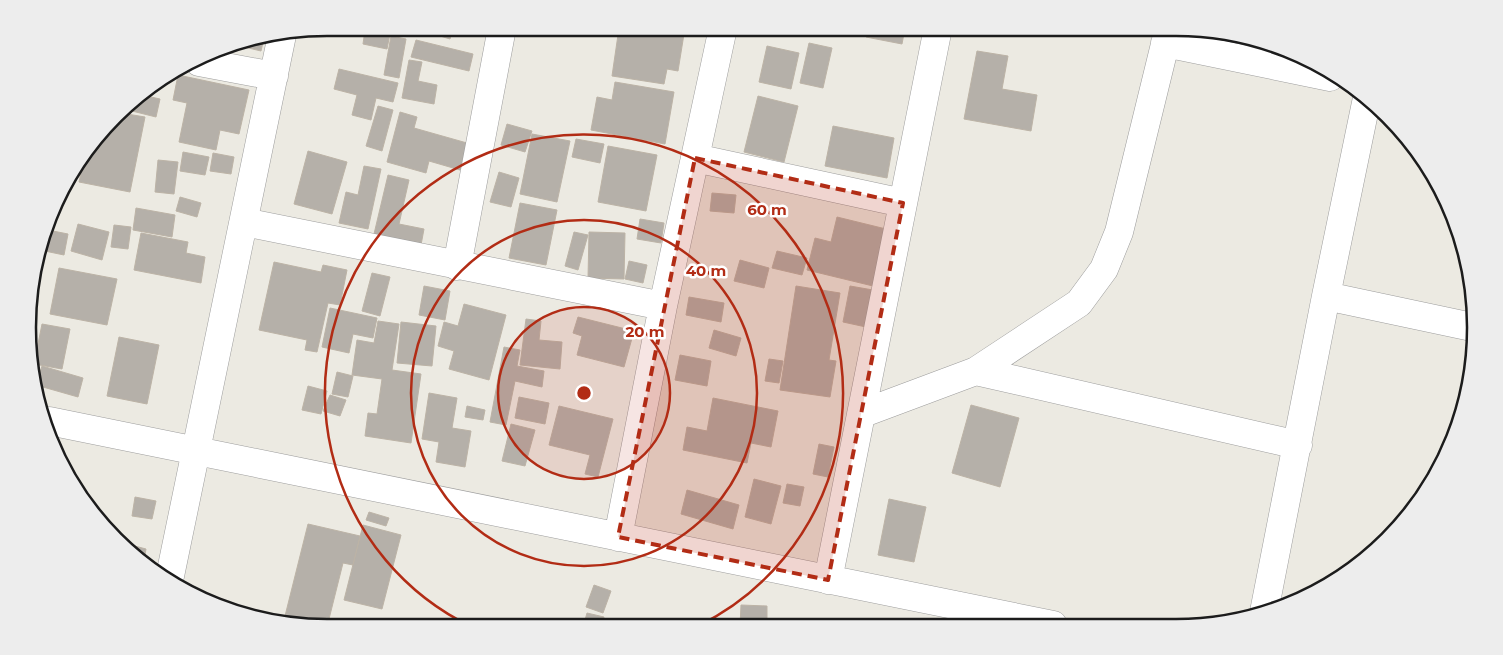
<svg xmlns="http://www.w3.org/2000/svg" width="1503" height="655" font-family="Montserrat,sans-serif">
  <style>
    .building { fill: #b5b0a9; stroke: #bcb3a6 }
    .lines { fill: none; stroke-linecap: round; stroke-linejoin: round }
    .street-casing { stroke: #9d9d9d; stroke-width: 29 }
    .street { stroke: #fff; stroke-width: 28 }
    .marked { fill: #b22c15; fill-opacity: 0.2; stroke: #b22c15; stroke-width: 4; stroke-dasharray: 10 6; stroke-linejoin: round }
    .ring { fill: none; stroke: #b22c15; stroke-width: 2.5 }
    .rim { fill: none; stroke: #1c1c1c; stroke-width: 2.5 }
    .centre { fill: #b22c15; stroke: #fff; stroke-width: 2.5 }
    .ring-label { font-size: 15px; text-anchor: middle; font-weight: bold; fill: #b22c15; stroke: #fff; stroke-width: 5; stroke-linejoin: round; paint-order: stroke }
  </style>
  <rect width="100%" height="100%" fill="#eceae2"/>
  <path class="building" d="M417,28h36l-3,11 -33,-10z
    M619,28h24l41,6 -6,37 -11,-2 -3,15 -52,-8z
    M868,28h37l-3,16 -36,-7z
    M365,30l25,4 -3,15 -24,-5z
    M391,36l15,3 -7,39 -15,-3z
    M264,38l-3,13 -25,-6 1,-2z
    M416,40l57,14 -4,17 -58,-14z
    M809,43l23,5 -9,40 -23,-5z
    M767,46l32,7 -8,36 -32,-7z
    M977,51l31,5 -6,33 35,6 -6,36 -67,-12z
    M409,60l13,2 -4,19 19,4 -3,19 -32,-6z
    M339,69l59,14 -5,19 -17,-4 -5,22 -19,-5 5,-20 -23,-6z
    M178,75l71,15 -10,44 -19,-4 -4,20 -37,-8 8,-39 -14,-3z
    M615,82l59,10 -9,52 -74,-14 6,-33 15,3z
    M142,95l18,4 -4,18 -32,-8 6,-7z
    M758,96l40,10 -14,56 -40,-10z
    M378,106l15,4 -11,41 -16,-5z
    M400,112l17,5 -3,11 53,15 -7,27 -31,-9 -3,12 -39,-11z
    M121,113l24,4 -15,75 -51,-10 5,-24z
    M507,124l25,7 -7,21 -24,-7z
    M833,126l61,12 -7,40 -62,-12z
    M532,134l38,7 -13,61 -37,-8z
    M576,139l28,5 -4,19 -28,-6z
    M608,146l49,9 -11,56 -48,-9z
    M308,151l39,11 -15,52 -38,-10z
    M183,152l26,5 -4,18 -25,-4z
    M213,153l21,4 -3,17 -21,-3z
    M158,160l20,2 -4,32 -19,-2z
    M364,166l17,3 -13,60 -29,-6 7,-31 12,3z
    M499,172l20,6 -8,29 -21,-5z
    M388,175l21,5 -10,44 25,5 -3,16 -47,-11z
    M712,193l24,2 -2,18 -24,-2z
    M180,197l21,6 -4,14 -21,-6z
    M520,203l37,7 -11,55 -37,-7z
    M136,208l39,7 -3,22 -39,-7z
    M837,217l49,12 -13,57 -66,-16 8,-32 16,4z
    M640,219l24,4 -3,20 -24,-4z
    M78,224l31,8 -7,28 -31,-9z
    M114,225l17,2 -3,22 -17,-2z
    M48,230l20,4 -4,21 -24,-5z
    M574,232l14,3 -10,35 -13,-4z
    M589,232l36,1 -1,46 -36,-1z
    M141,233l47,9 -2,11 19,4 -4,26 -67,-13z
    M777,251l30,7 -5,17 -30,-7z
    M740,260l29,8 -5,20 -30,-7z
    M629,261l18,4 -4,18 -18,-4z
    M274,262l47,10 2,-7 24,5 -7,35 -12,-2 -11,49 -12,-2 2,-10 -48,-10z
    M59,268l58,11 -10,46 -57,-11z
    M372,273l18,4 -10,39 -18,-5z
    M424,286l26,5 -5,29 -26,-5z
    M796,286l44,7 -11,67 7,1 -6,36 -50,-7z
    M850,286l23,4 -7,37 -23,-5z
    M689,297l35,6 -3,19 -35,-7z
    M464,304l42,11 -17,65 -40,-11 5,-18 -16,-5 6,-24 14,4z
    M330,308l47,10 -4,20 -20,-4 -4,19 -27,-6z
    M578,317l56,14 -10,36 -47,-12 5,-19 -9,-3z
    M526,319l15,2 -2,19 23,2 -2,27 -40,-4z
    M378,321l21,3 -7,46 29,4 -10,69 -46,-7 3,-23 9,1 5,-35 -30,-4 5,-35 17,3z
    M401,322l35,4 -4,40 -35,-3z
    M42,324l28,5 -8,40 -28,-5z
    M714,330l27,8 -5,18 -27,-8z
    M119,337l40,8 -12,59 -40,-8z
    M504,347l16,3 -3,16 27,5 -2,16 -27,-6 -9,44 -16,-3z
    M680,355l31,6 -4,25 -32,-6z
    M769,359l14,2 -4,22 -14,-2z
    M42,366l41,12 -5,19 -42,-12z
    M337,372l16,4 -5,21 -16,-3z
    M308,386l19,5 -6,23 -19,-4z
    M429,393l28,5 -5,30 19,3 -6,36 -29,-5 3,-20 -17,-3z
    M330,395l16,5 -6,16 -17,-5z
    M519,397l30,6 -4,21 -30,-6z
    M713,398l65,13 -7,36 -20,-4 -4,20 -64,-13 4,-23 20,4z
    M971,405l48,13 -19,69 -48,-14z
    M467,406l18,4 -2,10 -18,-3z
    M559,406l54,13 -15,58 -13,-3 5,-19 -41,-10z
    M511,424l24,6 -10,36 -23,-5z
    M819,444l15,3 -6,30 -15,-3z
    M754,479l27,7 -10,38 -26,-7z
    M787,484l17,3 -4,19 -17,-3z
    M687,490l52,15 -6,24 -52,-15z
    M135,497l21,4 -4,18 -20,-3z
    M889,499l37,8 -12,55 -36,-7z
    M369,512l20,6 -3,8 -20,-6z
    M308,524l52,12 -7,29 -10,-2 -16,64 -43,-7z
    M363,525l38,10 -19,74 -38,-9z
    M131,545l15,4 -2,12 -14,-8z
    M594,585l17,6 -8,22 -17,-6z
    M741,605l26,1v20h-27z
    M587,613l17,4 -2,10h-19z"/>
  <g class="lines">
    <defs>
      <path id="street" d="M1165,43l165,34
        M199,62l75,14
        M695,158l208,45
        M244,222l419,84
        M457,266l45,-238
        M1326,296l146,31
        M976,371l322,74
        M861,414l115,-43 103,-68 25,-34 15,-37 50,-204
        M49,421l1004,204
        M618,537l45,-231 60,-278
        M170,576l112,-541
        M828,580l110,-552
        M1264,612l62,-316 41,-198"/>
    </defs>
    <use href="#street" class="street-casing"/>
    <use href="#street" class="street"/>
  </g>
  <path class="marked" d="M695,158l208,45 -75,377 -210,-43z"/>
  <circle cx="584" cy="393" r="86" fill="#b22c15" fill-opacity=".12"/>
  <g class="ring">
    <circle cx="584" cy="393" r="86"/>
    <circle cx="584" cy="393" r="173"/>
    <path d="M472 627A259 259 0 1 1 698 626"/>
  </g>
  <path d="M0 0H1503V655H0ZM327 36H1176A291 291 0 0 1 1467 327V328A291 291 0 0 1 1176 619H327A291 291 0 0 1 36 328V327A291 291 0 0 1 327 36Z" fill="#ededed" fill-rule="evenodd"/>
  <path class="rim" d="M327 36H1176A291 291 0 0 1 1467 327V328A291 291 0 0 1 1176 619H327A291 291 0 0 1 36 328V327A291 291 0 0 1 327 36Z"/>
  <circle cx="584" cy="393" r="8" class="centre"/>
  <g class="ring-label">
    <text x="767" y="215">60 m</text>
    <text x="706" y="276">40 m</text>
    <text x="645" y="337">20 m</text>
  </g>
</svg>
